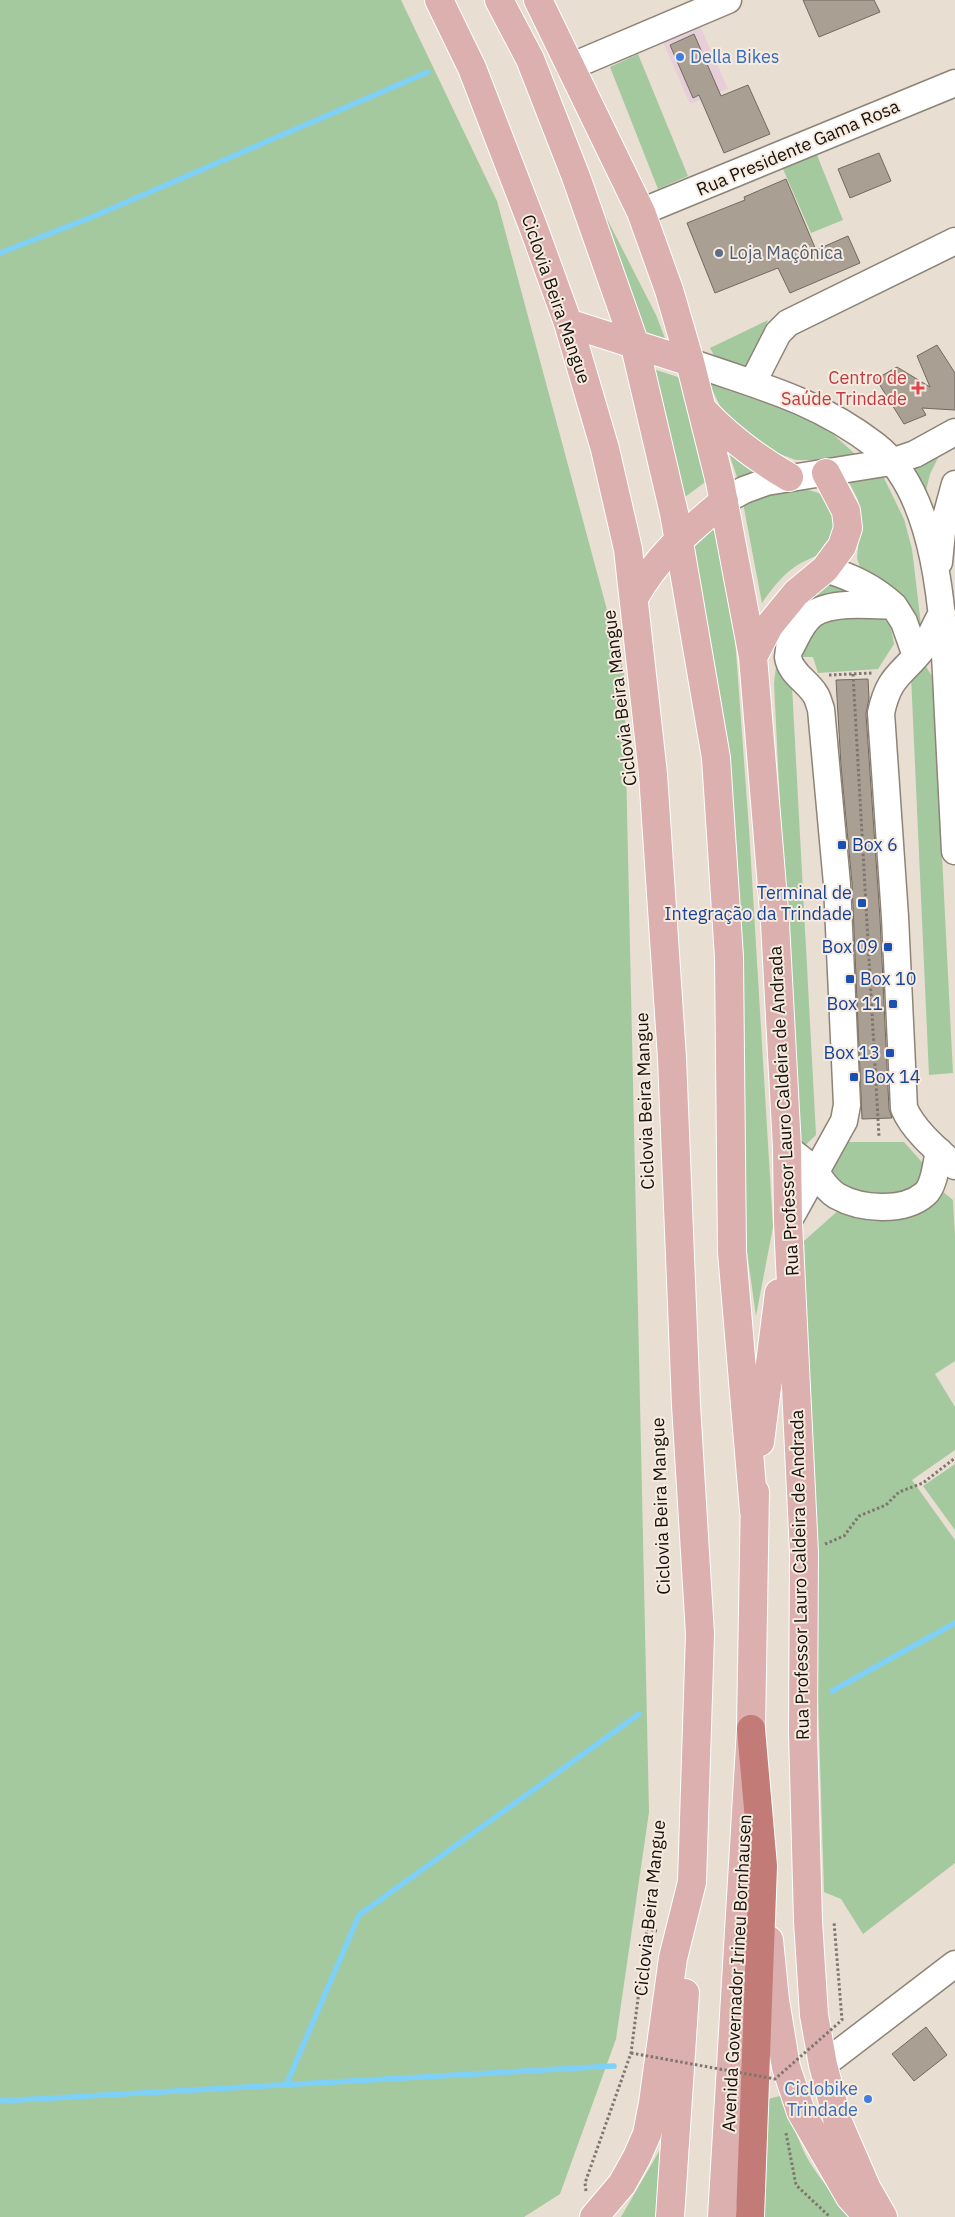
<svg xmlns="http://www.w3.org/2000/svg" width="955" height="2217" font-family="'IBM Plex Sans',sans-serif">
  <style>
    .commercial { fill: #e7cfda }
    .green { fill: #a4c99e }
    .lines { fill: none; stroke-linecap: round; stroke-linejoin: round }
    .stream { stroke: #7fd0f6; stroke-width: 5.5 }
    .building { fill: #a99f93; stroke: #73695f }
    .minor-casing { stroke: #8d8377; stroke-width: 29 }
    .major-casing { stroke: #fff; stroke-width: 30 }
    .highway-casing { stroke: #fff; stroke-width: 30 }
    .path { stroke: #7e766e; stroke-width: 3; stroke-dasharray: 2.5 2.5; stroke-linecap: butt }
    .minor { stroke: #fff; stroke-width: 26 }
    .major { stroke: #dbb0ae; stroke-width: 28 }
    .highway { stroke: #c37b78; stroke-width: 28 }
    .path-bridge { stroke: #7e766e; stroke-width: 3; stroke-dasharray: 2.5 2.5; stroke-linecap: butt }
    .shop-dot { fill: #3f7fe0; stroke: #f7ebdf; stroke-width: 2 }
    .service-dot { fill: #5c6f8a; stroke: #f7ebdf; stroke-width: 2 }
    .health-dot { fill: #e0444e; stroke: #f7ebdf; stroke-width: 2 }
    .transit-dot { fill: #1a4fb4; stroke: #f7ebdf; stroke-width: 2 }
    .labels { text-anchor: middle; stroke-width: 4; stroke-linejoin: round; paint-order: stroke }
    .shop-label { font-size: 18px; fill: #366cbe; stroke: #f7ebdf; text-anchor: start }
    .street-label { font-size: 18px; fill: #14100c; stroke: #f7ebdf }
    .service-label { font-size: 18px; fill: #4e5e75; stroke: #f7ebdf; text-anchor: start }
    .health-label { font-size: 18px; fill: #be3a42; stroke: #f7ebdf; text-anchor: end }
    .transit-label { font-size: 18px; fill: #164399; stroke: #f7ebdf; text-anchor: end }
  </style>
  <rect width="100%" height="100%" fill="#e9ded2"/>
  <path class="commercial" d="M700,26l28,63 -38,15 -27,-62z"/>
  <path class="green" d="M0,0h401l96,201 127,472 25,1139 -33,227 -56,155 -36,23h-524z
    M638,54l50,122 -30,13 -48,-122z
    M817,155l26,65 -32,13 -28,-64z
    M575,156l81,159 14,36 -33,-10z
    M768,320l-18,46 -34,-7 -6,-11z
    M650,368l34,11 24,101 -27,20z
    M707,379l73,25 45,23 30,27 -34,6h-25l-19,-7 -35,-18 -21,-27z
    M726,444l35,27 -23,9z
    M942,450l-12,24 -6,25 -16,-31z
    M882,474l22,45 8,30 9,76 -31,-35 -28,-17 -5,-15 4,-40 -3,-18 -10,-20z
    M795,486l27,8 17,26 -15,33c-32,11 -43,23 -62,50l-19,-100z
    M717,526l18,112 14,191 24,398 -17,89 -17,-121 -48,-645z
    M837,585l15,6 -44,15 -4,-9 17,-11z
    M820,614l62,1 9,13 3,16 -16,25 -60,4 -5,-16h-16z
    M777,659l15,27 24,449 -19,18 -23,-470z
    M922,660l11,18 20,395 -24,2 -18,-399z
    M848,1142h56l25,28 -7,17 -21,9 -34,1 -27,-8 -13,-14z
    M942,1191l11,9 2,37v124l-20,13 20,33v43l-43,30 43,60v323l-92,71 -22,-35 -17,-7 -20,-651 37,-33 62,7 25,-7z
    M955,1464v66l-32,-44z
    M784,2095c6,20 12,40 21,59 12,23 31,43 47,63h-87l-1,-117z
    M661,2148l-4,69h-36z"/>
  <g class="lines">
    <path class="stream" d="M0,253l92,-36 336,-145
      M832,1691l123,-68
      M286,2085l73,-170 280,-201
      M0,2101l614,-35"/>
  </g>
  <path class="building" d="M803,0h71l6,12 -61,25z
    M694,34l27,62 27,-11 22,49 -46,19 -25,-58 -6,3 -23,-53z
    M879,153l12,28 -41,17 -12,-29z
    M786,179l30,71 32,-14 12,27 -70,30 -12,-25 -63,25 -28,-70 58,-23 -1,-3z
    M937,345l18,28v37l-33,-2 4,7 -22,9 -28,-45 21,-12 33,20 -13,-31z
    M868,679l1,19 -3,16 14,204 9,191 3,9 -30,1 -10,-236 -11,-117 -5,-86z
    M926,2027l21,28 -33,26 -22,-27z"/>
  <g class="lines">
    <defs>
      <path id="minor" d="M570,67l158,-67
        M641,212l314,-129
        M690,362c68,24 125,37 185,83 68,52 69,191 73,270 2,45 5,90 7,136
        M753,382l25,-49 10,-10 167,-82
        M724,501l20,-11 22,-8 125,-20 24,-8 40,-22
        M939,562l3,-30 13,-48
        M825,569c27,8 48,18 69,37
        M942,613c-7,12 -11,24 -19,35 -21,27 -34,27 -42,65l14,204 9,191c9,22 33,42 51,58
        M791,647c6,-11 11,-25 22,-33 19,-13 58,-9 81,-8l10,16 12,34
        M787,1148c10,8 22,16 29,25 7,9 11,17 21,23 23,13 66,17 88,-2 10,-9 11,-31 14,-43
        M788,1222l56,-101 3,-16 -10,-221 -16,-175c-2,-5 -3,-11 -6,-15 -8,-13 -25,-21 -27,-37l8,-64
        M823,2065l132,-101"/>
      <path id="major" d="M439,0l33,68 62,161 34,94 37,126 23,100 25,225 19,284 14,347 14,229 -8,248 -19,76 -20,145 -6,31 -10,23 -15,27 -28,33
        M499,0l31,59 46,118 58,165 40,171 42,245 13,199 3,295 22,259
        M538,0l103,212 28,78 21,72 30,120 33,175 22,266 12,225 1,74 16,331 -1,179 5,189 6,94 9,50 15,57 29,67 16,28
        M568,323l122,39
        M702,409c26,28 54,49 87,68
        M634,598c25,-44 52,-65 90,-97
        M753,657l16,-31 27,-33 29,-24 17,-23 6,-18 -2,-17 -20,-38
        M760,1442l19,-149
        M769,1940l6,60 11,67 15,45 49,85 18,20
        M670,2217l15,-224
        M722,2217l29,-488 4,-237"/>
      <path id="highway" d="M750,2217l13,-351 -12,-137"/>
    </defs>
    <use href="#minor" class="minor-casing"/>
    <use href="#major" class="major-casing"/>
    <use href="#highway" class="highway-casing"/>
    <path class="path" d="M853,674l26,463
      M829,675l43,-2
      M825,1544l19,-8 15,-20 27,-11 13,-13 24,-9 32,-25
      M786,2133l10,52 34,32
      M586,2191l-1,-8 46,-130 16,-124 10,2"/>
    <use href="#minor" class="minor"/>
    <use href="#major" class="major"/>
    <use href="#highway" class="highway"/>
    <path class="path-bridge" d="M631,2053l144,26 67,-59 -8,-98"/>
  </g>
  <g class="shop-dot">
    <circle cx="680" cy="57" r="5"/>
    <circle cx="868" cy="2099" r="5"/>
  </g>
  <circle class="service-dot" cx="719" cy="253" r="5"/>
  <path class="health-dot" d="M915.5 380.5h5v5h5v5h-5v5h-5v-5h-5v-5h5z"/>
  <g class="transit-dot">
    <rect x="837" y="840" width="10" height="10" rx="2.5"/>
    <rect x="857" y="898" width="10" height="10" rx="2.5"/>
    <rect x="883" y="942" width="10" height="10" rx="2.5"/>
    <rect x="845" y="974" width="10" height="10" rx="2.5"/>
    <rect x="888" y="999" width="10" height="10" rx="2.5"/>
    <rect x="885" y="1048" width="10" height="10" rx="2.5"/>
    <rect x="849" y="1072" width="10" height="10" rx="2.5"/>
  </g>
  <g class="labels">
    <g class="shop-label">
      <text x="690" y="63">Della Bikes</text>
      <text x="858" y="2095" text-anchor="end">Ciclobike<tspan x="858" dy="21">Trindade</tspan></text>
    </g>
    <g class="street-label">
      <text transform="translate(798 148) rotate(-23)" y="6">Rua Presidente Gama Rosa</text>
      <text transform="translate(556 299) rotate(71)" y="6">Ciclovia Beira Mangue</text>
      <text transform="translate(620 698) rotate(-97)" y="6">Ciclovia Beira Mangue</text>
      <text transform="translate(645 1101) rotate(-92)" y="6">Ciclovia Beira Mangue</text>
      <text transform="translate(784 1111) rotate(-93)" y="6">Rua Professor Lauro Caldeira de Andrada</text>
      <text transform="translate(661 1506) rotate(-92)" y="6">Ciclovia Beira Mangue</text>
      <text transform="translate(800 1575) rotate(-91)" y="6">Rua Professor Lauro Caldeira de Andrada</text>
      <text transform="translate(650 1908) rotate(-84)" y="6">Ciclovia Beira Mangue</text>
      <text transform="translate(737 1973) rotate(-87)" y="6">Avenida Governador Irineu Bornhausen</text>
    </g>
    <g class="service-label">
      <text x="729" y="259">Loja Maçônica</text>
    </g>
    <g class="health-label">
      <text x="907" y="384">Centro de<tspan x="907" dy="21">Saúde Trindade</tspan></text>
    </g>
    <g class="transit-label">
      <text x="852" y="851" text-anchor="start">Box 6</text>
      <text x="852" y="899">Terminal de<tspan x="852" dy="21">Integração da Trindade</tspan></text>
      <text x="878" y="953">Box 09</text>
      <text x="860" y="985" text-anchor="start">Box 10</text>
      <text x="883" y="1010">Box 11</text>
      <text x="880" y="1059">Box 13</text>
      <text x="864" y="1083" text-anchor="start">Box 14</text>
    </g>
  </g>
</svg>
